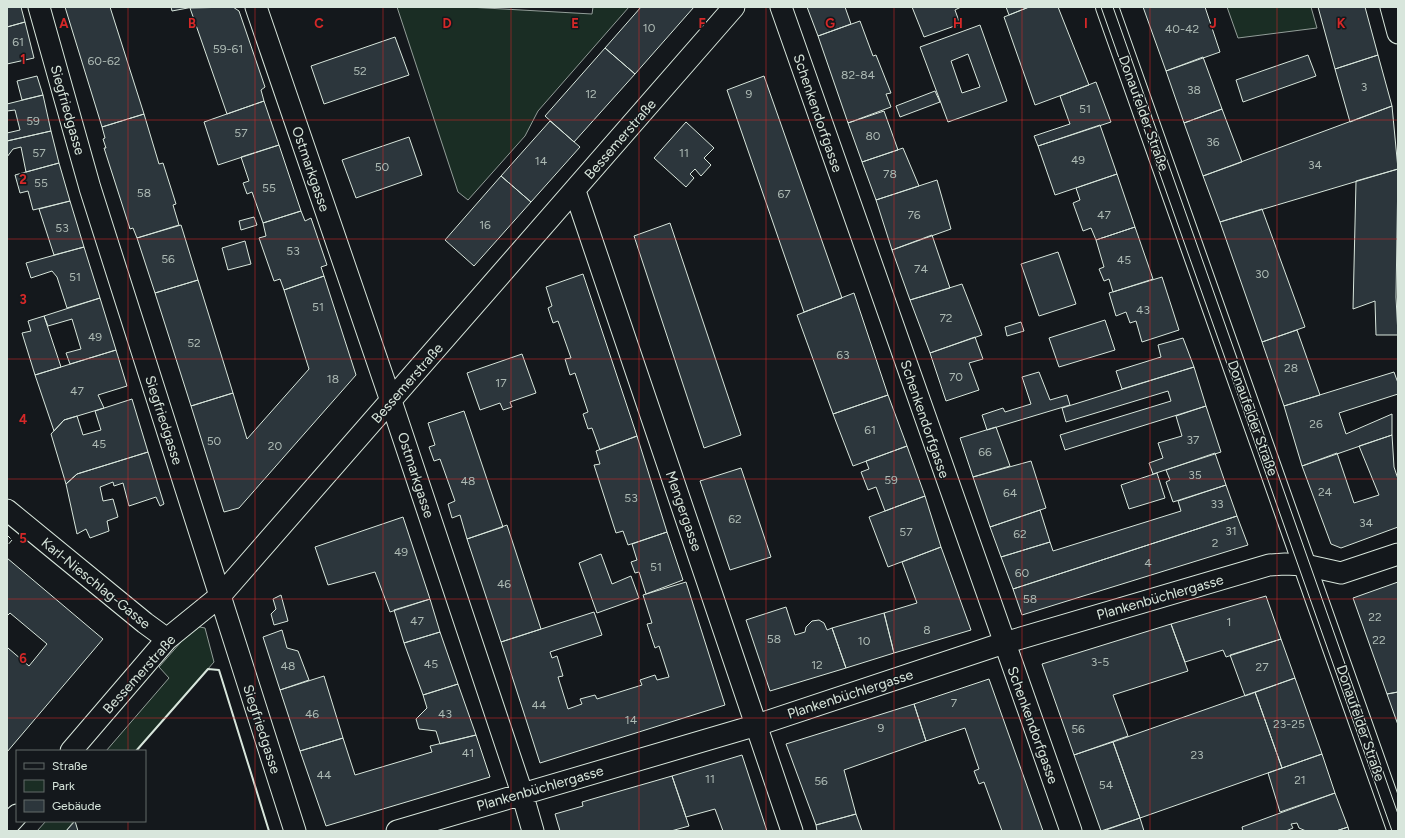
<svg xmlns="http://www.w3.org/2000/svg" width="1405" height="838" font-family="Figtree,sans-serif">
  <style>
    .green { fill: #1a2d24; stroke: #939e99 }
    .building { fill: #2c363c; stroke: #d8e6dc; fill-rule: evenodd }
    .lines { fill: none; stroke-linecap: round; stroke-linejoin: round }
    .street-casing { stroke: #d8e6dc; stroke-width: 23 }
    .secondary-casing { stroke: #d8e6dc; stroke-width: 24 }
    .street { stroke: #14181c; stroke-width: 21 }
    .secondary { stroke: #14181c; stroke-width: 22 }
    .tram { stroke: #d8e6dc; stroke-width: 1 }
    .fence { stroke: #d8e6dc; stroke-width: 1; stroke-dasharray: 5 2; stroke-linecap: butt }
    .wall { stroke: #d8e6dc; stroke-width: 2 }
    .grid { fill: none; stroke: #d62828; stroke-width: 1; stroke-opacity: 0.55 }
    .labels { text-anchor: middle; stroke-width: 3; stroke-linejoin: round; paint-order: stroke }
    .number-label { font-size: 12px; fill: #adbab4 }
    .street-label { font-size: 14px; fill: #d8e6dc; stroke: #14181c }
    .grid-label { font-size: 13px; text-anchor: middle; font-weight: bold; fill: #d62828; stroke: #14181c; stroke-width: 3; stroke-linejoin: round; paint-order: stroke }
  </style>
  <rect width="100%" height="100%" fill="#14181c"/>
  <path class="green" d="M397,7h71l124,7 1,-7h36l-91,104 -13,25 -57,64 -10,-8z
    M1227,7h84l6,21 -79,10z
    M195,626l10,2 9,34 -78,89h-30l63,-73 -10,-11z
    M46,821h28l-8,10h-29z"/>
  <path class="building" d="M7,7h14l4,15 -18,5z
    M65,7h45l34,107 -42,13z
    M171,7h22l-21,4z
    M233,7l6,4 26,76 -4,3 3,11 -37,13 -37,-106z
    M641,7h53l-59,67 -30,-26z
    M807,7h38l6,17 -33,12z
    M912,7h49l-6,3 5,14 -36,13z
    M1006,7h23l-20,8z
    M1029,7h29l31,78 -54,20 -31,-88z
    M1143,7h62l15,45 -54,19z
    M1318,7h47l13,48 -43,14z
    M860,21l13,35 3,-1 15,38 -5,1 5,13 -43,16 -30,-87z
    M25,22l9,36 -27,6v-37z
    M980,25l27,76 -59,21 -28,-75zM968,54l12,33 -18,6 -11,-32z
    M395,37l14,38 -85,29 -13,-38z
    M605,48l30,26 -61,68 -29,-26z
    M1308,55l8,21 -73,26 -7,-22z
    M1378,55l14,51 -42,16 -15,-53z
    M1203,57l19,52 -38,14 -18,-52z
    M37,76l6,19 -21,5 -5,-19z
    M764,76l78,222 -38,14 -77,-222z
    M1096,82l15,40 -73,24 -4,-10 36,-12 -10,-28z
    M935,91l5,11 -40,15 -4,-11z
    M43,95l8,36 -44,10v-8l13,-3 -5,-20 -8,1v-7z
    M264,101l15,44 -61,20 -14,-43z
    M1392,106l6,63 -178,53 -17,-46z
    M1222,109l20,53 -39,14 -19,-53z
    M884,111l14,39 -36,12 -14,-39z
    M144,114l15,50 4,-1 13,41 -3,1 6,20 -42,13 -4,-10 -3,1 -26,-81h2l-3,-9 2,-1 -3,-11z
    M550,121l30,26 -49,55 -30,-26z
    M686,122l28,26 -10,10 7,7 -10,11 -6,-7 -5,5 4,4 -8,9 -32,-29z
    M1100,125l17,49 -62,21 -17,-49z
    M51,131l8,32 -33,9 -5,-25 -8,2 -6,8v-16z
    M409,137l13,38 -66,23 -14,-38z
    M279,145l22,66 -38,12 -11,-31 -5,2 -4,-11 6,-2 -8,-24z
    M903,148l16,38 -43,14 -14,-38z
    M59,163l11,38 -37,9 -5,-19 -8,2 -5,-18z
    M1398,169l-2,128 2,38h-22l-1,-34 -22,8 3,-128z
    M1117,174l18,53 -39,13 -5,-12 -8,3 -10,-28 7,-3 -4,-12z
    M501,176l30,26 -57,64 -29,-26z
    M937,180l14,49 -59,21 -16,-50z
    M70,201l14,46 -30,8 -15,-46z
    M1262,209l43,118 -43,15 -42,-120z
    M301,211l4,10 6,-3 16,47 -6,2 3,9 -40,14 -4,-11 -6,2 -15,-43 7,-2 -3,-13z
    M254,217l3,8 -16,5 -2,-9z
    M670,223l71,212 -37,13 -70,-212z
    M181,225l17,55 -43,13 -18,-55z
    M1135,227l18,52 -40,13 -4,-13 -5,2 -5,-12 5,-2 -8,-27z
    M932,235l18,53 -40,12 -18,-50z
    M245,241l6,23 -23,6 -6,-22z
    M84,247l16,51 -33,10 -10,-31 -5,-6 -21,7 -5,-15z
    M1058,252l18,52 -37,12 -18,-52z
    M583,274l54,162 -37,14 -8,-22 -4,1 -5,-15 5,-2 -13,-39 -5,2 -5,-16 6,-1 -13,-37 -5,2 -5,-15 4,-2 -6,-19z
    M324,276l32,99 -117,133 -15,4 -33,-106 42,-13 14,46 62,-70 -25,-79z
    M1162,277l17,53 -37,12 -6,-21 -6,2 -4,-11 -10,4 -7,-23z
    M198,280l35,113 -42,13 -36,-113z
    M962,284l20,51 -52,18 -20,-53z
    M854,293l34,102 -55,19 -36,-99z
    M100,298l16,52 -46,14 -4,-11 15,-4 -9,-30 -24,7 -4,-10z
    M44,316l17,51 -26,8 -13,-42 9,-2 -3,-10z
    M1105,320l10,30 -56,17 -10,-29z
    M1021,322l3,9 -17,5 -2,-9z
    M1297,330l23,65 -36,11 -22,-64z
    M975,337l8,22 -14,4 10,27 -33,11 -16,-48z
    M1183,338l11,29 -72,22 -6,-18 45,-14 -3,-12z
    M116,350l11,36 -29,9 6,13 -40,12 -10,11 -19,-56z
    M522,354l14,39 -26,9 2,5 -9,3 -3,-7 -20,7 -13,-37z
    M1194,367l12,39 -141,44 -5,-15 111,-34 -3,-10 -102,31 -4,-14z
    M1039,372l11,28 17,-5 3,10 -83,25 -5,-15 21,-7 2,4 26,-8 -9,-27z
    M1394,372l4,11v11l-59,19 7,21 46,-20v21l-90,31 -18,-60z
    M888,395l19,51 -54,20 -20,-52z
    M132,399l16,53 -71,22 -11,10 -15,-50 13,-14 13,-4 6,19 18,-5 -6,-19z
    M1206,406l15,46 -68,22 -4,-11 14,-5 -5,-15 24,-7 -6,-20z
    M464,411l39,116 -36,12 -7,-24 -8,3 -4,-14 7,-3 -15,-42 -6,2 -5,-14 6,-2 -7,-22z
    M996,427l14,39 -37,11 -13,-39z
    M1392,435l2,32 4,12v48l-57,21 -10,-4 -29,-78 35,-13 17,50 25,-8 -20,-49z
    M637,436l30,96 -39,13 -5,-14 -7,2 -22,-68 6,-1 -4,-13z
    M907,446l18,50 -40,15 -9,-24 -8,3 -7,-18 8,-3 -3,-8z
    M148,452l16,52 -4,2 -4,-9 -27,9 -6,-23 -9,3 -1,-4 -13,5 3,14 10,-2 5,18 -11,4 2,10 -19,7 -4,-9 -9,5 -11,-50 11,-10z
    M1215,453l11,32 -53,17 -7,-20 4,-2 -4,-10z
    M1031,461l15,47 -56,19 -17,-50z
    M741,468l30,89 -41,13 -30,-89z
    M1157,473l8,25 -36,11 -8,-24z
    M1226,485l11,31 -224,73 -12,-32 49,-15 3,9 128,-40 -3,-10z
    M925,496l16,51 -53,20 -19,-50z
    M1040,510l10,32 -49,15 -11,-30z
    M1237,516l11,29 -226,70 -9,-26z
    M403,517l27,82 -40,13 -15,-40 -47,13 -13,-38z
    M507,525l34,104 -40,13 -34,-103z
    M667,532l16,48 -37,14 -7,-22 -4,1 -4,-11 6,-2 -5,-16z
    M941,547l30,83 -77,23 -10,-40 33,-10 -15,-41z
    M601,554l11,30 19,-8 8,22 -42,15 -18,-50z
    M7,558l96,81 -96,113v-102l1,-2 21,18 18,-22 -37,-31 -3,3z
    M686,582l39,123 -185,58 -39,-121 93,-30 8,23 -52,17 2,6 5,-2 6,20 -5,1 10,32 14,-5 -2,-5 15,-4 2,4 45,-14 -2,-5 15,-5 2,5 12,-3 -10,-31 -4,2 -8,-24 5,-1 -9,-28z
    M1398,582v110l-11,2 -34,-96z
    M281,595l7,26 -14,4 -3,-11 5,-5 -3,-10z
    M1266,596l15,43 -55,18 -3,-7 -38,12 -14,-38z
    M430,599l10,33 -36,11 -10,-33z
    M786,607l9,28 10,-3 1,-5 6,-6 7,-1 5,3 3,7 5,-2 14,40 -76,23 -24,-71z
    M884,613l10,40 -48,15 -14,-40z
    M1171,624l17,47 -75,24 15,41 -54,19 -32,-91z
    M282,630l5,18 11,3 11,29 -29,10 -17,-53z
    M440,632l18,52 -35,11 -19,-52z
    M1281,639l14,39 -50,18 -15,-41z
    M324,676l19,62 -43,13 -20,-61z
    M1295,678l27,76 -40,14 -27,-76z
    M989,679l54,152h-41l-18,-49 -5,2 -5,-13 5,-2 -14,-41 -39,13 -12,-37z
    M458,684l18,51 -36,9 -4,-13 -17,-2 -3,-10 11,-11 -4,-13z
    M1255,692l27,76 -142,50 -27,-76z
    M1398,692v33l-11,-31z
    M914,704l12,37 -82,29 12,44 -40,11 -30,-81z
    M476,735l14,42 -164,49 -26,-75 43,-13 12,37 77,-23 -2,-6z
    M1113,742l27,76 -39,13 -27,-76z
    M1322,754l13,39 -55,19 -12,-39z
    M742,755l25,76h-44l-8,-22 -29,8 -14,-41z
    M672,776l17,50 -18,5h-111l-5,-17 28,-8 -1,-4z
    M1335,793l13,34 -12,4h-30l-7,-3 -2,-5 -6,1 2,4 -7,3h-43l-1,-4z
    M856,814l6,17h-45l-1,-6z
    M1140,818l4,13h-41z
    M75,821l3,10h-12z
    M1348,827l1,4h-13z"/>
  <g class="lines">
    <defs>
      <path id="street" d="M39,7l51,181 205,643
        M256,7l135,394 131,392 11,38
        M781,7l290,824
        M1391,7l7,26
        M575,191l217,640
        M7,510l138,113 22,16
        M71,751l96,-112 53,-43 514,-589
        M7,826l10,-11
        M397,831l360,-106 247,-82 265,-78 16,-1 20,1 36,8 57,-19"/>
      <path id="secondary" d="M1107,7l291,822"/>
    </defs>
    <use href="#street" class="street-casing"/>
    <use href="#secondary" class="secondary-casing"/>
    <use href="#street" class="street"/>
    <use href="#secondary" class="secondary"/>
    <path class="tram" d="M1101,7l291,824
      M1113,7l285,807"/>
    <path class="fence" d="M7,535l5,5 -5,6"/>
    <path class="wall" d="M136,751l72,-82 11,1 50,161"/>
  </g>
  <path class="grid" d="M128,7v744M255,7v824M383,7v824M511,7v824M639,7v824M766,7v824M894,7v824M1022,7v824M1150,7v824M1277,7v824M7,120h1391M7,239h1391M7,359h1391M7,479h1391M7,599h1391M7,718h1391M128,821v10"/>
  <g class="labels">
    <g class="number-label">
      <text x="649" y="32">10</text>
      <text x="1182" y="33">40-42</text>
      <text x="18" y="46">61</text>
      <text x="228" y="53">59-61</text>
      <text x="104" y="65">60-62</text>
      <text x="360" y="75">52</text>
      <text x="858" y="79">82-84</text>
      <text x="1364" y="91">3</text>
      <text x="1194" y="94">38</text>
      <text x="591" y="98">12</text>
      <text x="749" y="98">9</text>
      <text x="1085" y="113">51</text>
      <text x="33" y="125">59</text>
      <text x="241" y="137">57</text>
      <text x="873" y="140">80</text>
      <text x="1213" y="146">36</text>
      <text x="39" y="157">57</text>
      <text x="684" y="157">11</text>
      <text x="1078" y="164">49</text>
      <text x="541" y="165">14</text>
      <text x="1315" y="169">34</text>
      <text x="382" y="171">50</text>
      <text x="890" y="178">78</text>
      <text x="41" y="187">55</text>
      <text x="269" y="192">55</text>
      <text x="144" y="197">58</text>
      <text x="784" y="198">67</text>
      <text x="914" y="219">76</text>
      <text x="1104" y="219">47</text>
      <text x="485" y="229">16</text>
      <text x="62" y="232">53</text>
      <text x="293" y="255">53</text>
      <text x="168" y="263">56</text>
      <text x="1124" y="264">45</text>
      <text x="921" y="273">74</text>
      <text x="1262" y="278">30</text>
      <text x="75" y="281">51</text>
      <text x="318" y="311">51</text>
      <text x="1143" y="314">43</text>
      <text x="946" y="322">72</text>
      <text x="95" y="341">49</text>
      <text x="194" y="347">52</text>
      <text x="843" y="359">63</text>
      <text x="1291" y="372">28</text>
      <text x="956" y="381">70</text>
      <text x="333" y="383">18</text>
      <text x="501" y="387">17</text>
      <text x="77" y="395">47</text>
      <text x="1316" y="428">26</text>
      <text x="870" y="434">61</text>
      <text x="1193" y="444">37</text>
      <text x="214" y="445">50</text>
      <text x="99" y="448">45</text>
      <text x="275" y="450">20</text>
      <text x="985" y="456">66</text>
      <text x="1195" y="479">35</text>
      <text x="891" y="484">59</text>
      <text x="468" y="485">48</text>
      <text x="1325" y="496">24</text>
      <text x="1010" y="497">64</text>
      <text x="631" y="502">53</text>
      <text x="1217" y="508">33</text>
      <text x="735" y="523">62</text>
      <text x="1366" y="527">34</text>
      <text x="1231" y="535">31</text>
      <text x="906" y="536">57</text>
      <text x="1020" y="538">62</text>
      <text x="1215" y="547">2</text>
      <text x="401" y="556">49</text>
      <text x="1148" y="567">4</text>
      <text x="656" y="571">51</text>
      <text x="1022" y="577">60</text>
      <text x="504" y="588">46</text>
      <text x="1030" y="603">58</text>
      <text x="1375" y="621">22</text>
      <text x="417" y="625">47</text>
      <text x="1229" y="626">1</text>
      <text x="927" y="634">8</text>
      <text x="774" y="643">58</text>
      <text x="1379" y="644">22</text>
      <text x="864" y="645">10</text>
      <text x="1100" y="666">3-5</text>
      <text x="431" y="668">45</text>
      <text x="817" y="669">12</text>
      <text x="288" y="670">48</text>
      <text x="1262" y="671">27</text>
      <text x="954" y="707">7</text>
      <text x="539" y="709">44</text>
      <text x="312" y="718">46</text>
      <text x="445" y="718">43</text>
      <text x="631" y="724">14</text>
      <text x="1289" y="728">23-25</text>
      <text x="881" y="732">9</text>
      <text x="1078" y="733">56</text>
      <text x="468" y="757">41</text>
      <text x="1197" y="759">23</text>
      <text x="324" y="779">44</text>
      <text x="710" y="783">11</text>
      <text x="1300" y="784">21</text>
      <text x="821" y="785">56</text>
      <text x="1106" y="789">54</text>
    </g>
    <g class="street-label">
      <text transform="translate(68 110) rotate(74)" y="5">Siegfriedgasse</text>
      <text transform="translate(818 113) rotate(71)" y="5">Schenkendorfgasse</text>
      <text transform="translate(1144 113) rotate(70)" y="5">Donaufelder Straße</text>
      <text transform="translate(620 139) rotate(-49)" y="5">Bessemerstraße</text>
      <text transform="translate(311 169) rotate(71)" y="5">Ostmarkgasse</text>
      <text transform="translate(407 383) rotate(-49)" y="5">Bessemerstraße</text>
      <text transform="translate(1253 418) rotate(70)" y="5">Donaufelder Straße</text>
      <text transform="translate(925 419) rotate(71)" y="5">Schenkendorfgasse</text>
      <text transform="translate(164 420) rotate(72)" y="5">Siegfriedgasse</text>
      <text transform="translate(416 475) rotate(72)" y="5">Ostmarkgasse</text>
      <text transform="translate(684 511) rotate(71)" y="5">Mengergasse</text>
      <text transform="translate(96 583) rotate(39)" y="5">Karl-Nieschlag-Gasse</text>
      <text transform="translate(1160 597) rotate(-16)" y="5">Plankenbüchlergasse</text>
      <text transform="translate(139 674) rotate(-48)" y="5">Bessemerstraße</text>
      <text transform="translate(850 694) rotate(-18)" y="5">Plankenbüchlergasse</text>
      <text transform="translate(1361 723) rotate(71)" y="5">Donaufelder Straße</text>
      <text transform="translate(1033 725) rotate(70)" y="5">Schenkendorfgasse</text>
      <text transform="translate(262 729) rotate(72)" y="5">Siegfriedgasse</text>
      <text transform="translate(540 788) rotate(-16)" y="5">Plankenbüchlergasse</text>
    </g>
  </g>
  <g class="grid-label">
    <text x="64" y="28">A</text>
    <text x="192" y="28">B</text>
    <text x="319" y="28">C</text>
    <text x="447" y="28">D</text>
    <text x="575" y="28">E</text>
    <text x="702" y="28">F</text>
    <text x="830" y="28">G</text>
    <text x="958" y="28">H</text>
    <text x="1086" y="28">I</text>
    <text x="1213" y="28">J</text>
    <text x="1341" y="28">K</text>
    <text x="23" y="64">1</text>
    <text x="23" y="184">2</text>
    <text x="23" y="304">3</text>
    <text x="23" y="424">4</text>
    <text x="23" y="543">5</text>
    <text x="23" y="663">6</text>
  </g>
  <rect width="1405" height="838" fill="none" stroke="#d8e6dc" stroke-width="16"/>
  <rect x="16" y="750" width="130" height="72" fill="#14181c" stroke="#626a69"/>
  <rect x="24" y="763" width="20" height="6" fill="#14181c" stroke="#626a69"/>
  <text x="52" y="770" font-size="12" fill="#d8e6dc">Straße</text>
  <rect x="24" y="780" width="20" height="12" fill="#1a2d24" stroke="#626a69"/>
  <text x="52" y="790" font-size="12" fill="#d8e6dc">Park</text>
  <rect x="24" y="800" width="20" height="12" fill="#2c363c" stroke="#626a69"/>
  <text x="52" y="810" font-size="12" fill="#d8e6dc">Gebäude</text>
</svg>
